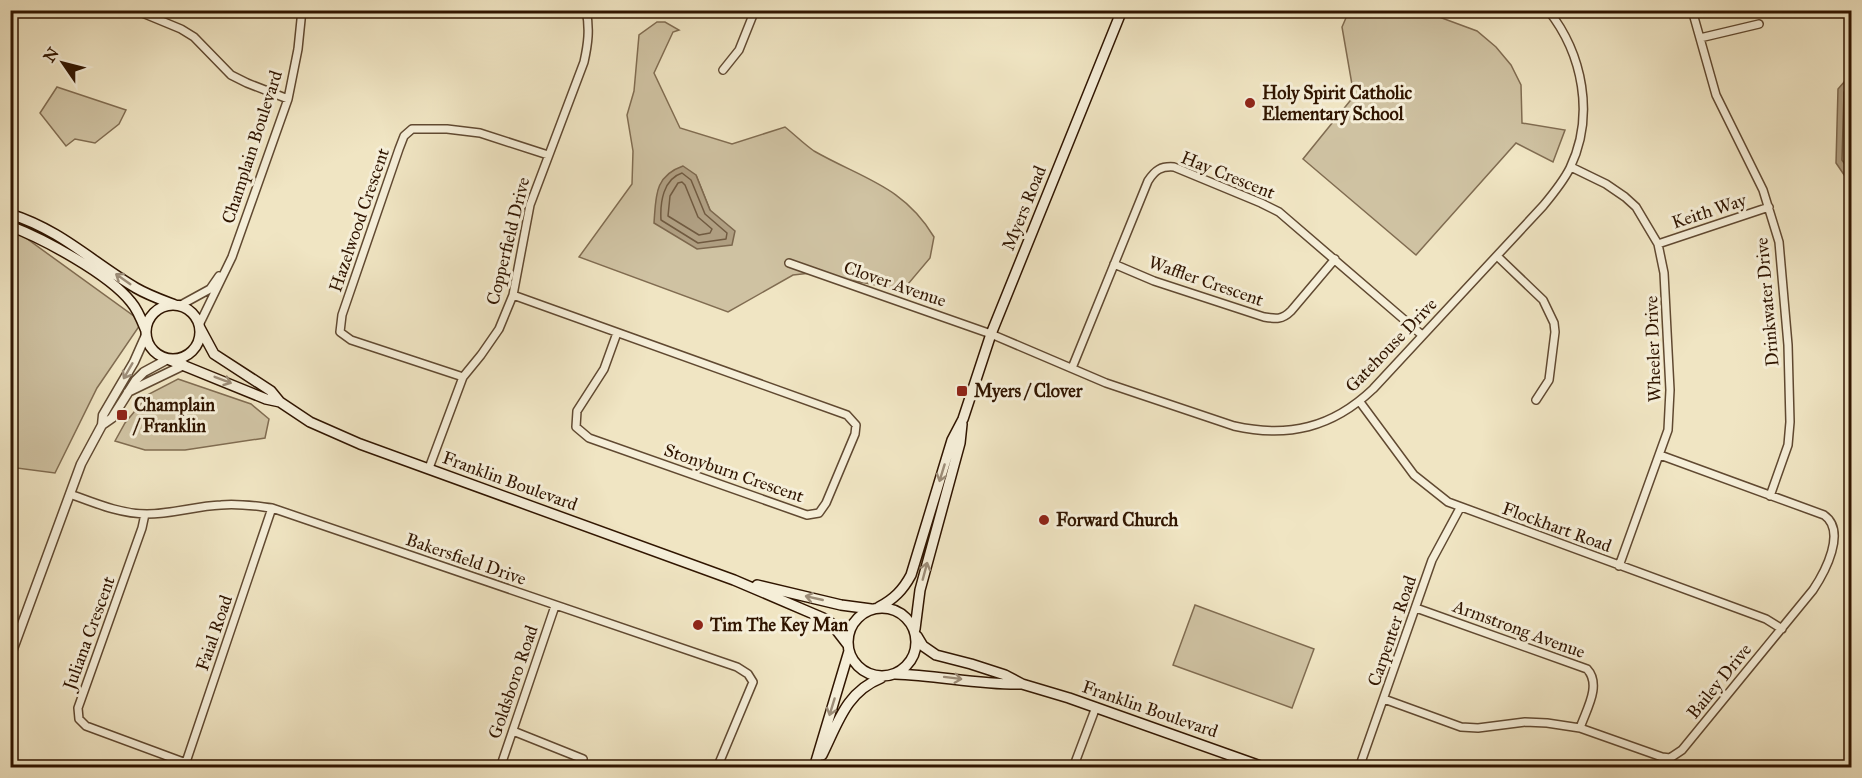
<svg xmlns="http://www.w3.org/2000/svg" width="1862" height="778" font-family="'IM FELL Great Primer',serif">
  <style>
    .green { fill: #cfc2a2; stroke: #806c51; stroke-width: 1.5; fill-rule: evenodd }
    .water { fill: #af9e81; stroke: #7c674d; stroke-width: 1.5 }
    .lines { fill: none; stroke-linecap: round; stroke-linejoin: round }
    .shore { stroke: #705a40; stroke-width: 1.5 }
    .minor-casing { stroke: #604931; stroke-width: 10 }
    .tertiary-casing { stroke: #604931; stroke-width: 11 }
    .secondary-casing { stroke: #301500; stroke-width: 12 }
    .minor { stroke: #f5eed8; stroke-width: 7 }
    .tertiary { stroke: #f5eed8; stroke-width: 8 }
    .secondary { stroke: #f5eed8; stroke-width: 9 }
    .oneway { stroke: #9c8c77 }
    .poi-dot { fill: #8f2418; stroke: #f5eed8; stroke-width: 2 }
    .labels { text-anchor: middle; stroke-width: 6; stroke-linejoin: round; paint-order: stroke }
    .poi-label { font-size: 18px; font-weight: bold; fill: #301500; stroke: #f5eed8; text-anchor: start }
    .street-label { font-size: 18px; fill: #301500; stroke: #f5eed8 }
  </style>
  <rect width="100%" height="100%" fill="#f0e5c3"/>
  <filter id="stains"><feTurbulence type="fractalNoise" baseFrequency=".00333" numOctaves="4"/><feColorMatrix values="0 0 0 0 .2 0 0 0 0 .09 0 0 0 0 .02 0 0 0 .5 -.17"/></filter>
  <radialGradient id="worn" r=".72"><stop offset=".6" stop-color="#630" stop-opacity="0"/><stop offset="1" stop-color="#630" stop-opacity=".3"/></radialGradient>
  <path class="green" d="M1349,11h74l54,20 19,16 15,18 10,20 1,38 43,7 -12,32 -37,-19 -100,112 -113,-96 51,-63 -12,-69z
    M657,22h8l14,8 -6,2 -19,41 26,55 52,16 53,-17c10,8 19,17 29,24 47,27 90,35 120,86l-4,21 -27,32 -92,-17 -18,2 -65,37 -149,-55 53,-73 1,-33 -6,-36 7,-24 5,-56zM696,175l14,35 -13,39z
    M57,87l69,23 -7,14 -24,19 -20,-4 -9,7 -26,-33z
    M11,232l8,1 123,89 -45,66 -42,85 -38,-5 -6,9z
    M178,379l73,25 18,15 -4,19 -80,12h-40l-30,-9 10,-18 24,-29z
    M1195,605l119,44 -22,59 -119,-43z"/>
  <path class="water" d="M1851,74v111l-15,-22 2,-74z
    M683,166l13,9 14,35 25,21 -3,14 -35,4 -43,-26c2,-26 0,-47 29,-57z"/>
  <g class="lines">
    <path class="shore" d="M1852,83l-8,9 -2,68 10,15
      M682,173l9,7 14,34 22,19 -1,6 -28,4 -37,-23c-1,-17 2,-41 21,-47z
      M682,182l3,3 13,32 14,12 -2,4 -11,2 -31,-19 2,-20 8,-13z"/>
    <defs>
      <path id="minor" d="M135,10l46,19 13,8 37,38 16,8 41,16
        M1692,10l24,85 47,95 16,52 9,103 2,77 -2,23 -18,51
        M1700,38l59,-14
        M723,70l16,-20 16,-40
        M1571,167l35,17 19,13 11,10 22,37 6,29 6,117 -2,40 -49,136
        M1658,244l111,-37
        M1497,256l46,44 11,23 1,9 -6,48 -13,20
        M789,263l202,71 115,49 128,43c54,12 98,2 139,-37l170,-183c10,-12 20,-24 27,-38 25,-52 13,-114 -22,-158
        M1114,264l40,17 110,36c12,2 18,3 27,-6l44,-52
        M513,295l334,120 9,10 -1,9 -29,69 -7,10 -12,2 -218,-77 -13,-11 1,-16 27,-42 13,-36
        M179,306l31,-17 9,-13
        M199,325l33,-68 56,-158 10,-50 4,-39
        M1072,368l76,-187c7,-11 13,-15 26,-14l87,36 18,9 143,123
        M463,377l-112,-37 -11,-8 2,-17 57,-166 5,-13 8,-7h35l33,4 68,22
        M1360,402l54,73 34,27 318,117 16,10
        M429,468l34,-91 18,-22 18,-26 14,-34 17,-90 54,-143c4,-18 6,-33 2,-52
        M70,494c25,9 50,20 77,20 25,0 49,-8 74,-9 17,-2 34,1 51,3l465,159 11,7 5,8 -36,86
        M145,514l-3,14 -64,180 1,11 7,7 100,37
        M1416,608l171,61c15,16 -1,41 -7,59
        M1384,699l77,28 17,1 47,-6 22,1 33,5 82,29 8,1 12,-8 131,-160c12,-18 34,-59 11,-75l-164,-60
        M513,731l70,28
        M185,765l87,-257
        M500,768l55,-162
        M1073,768l23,-61
        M1359,768l73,-208 28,-52"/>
      <path id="tertiary" d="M128,392l56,-27
        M102,425l1,-10 31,-53 12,-27
        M10,657l71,-193 21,-39 10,-7 24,-38 8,-8 24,-13"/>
      <path id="secondary" d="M10,214c51,16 82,48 126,74 12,7 26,12 39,17
        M10,226c34,13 99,48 121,76 7,8 11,19 15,29
        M146 332a27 27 0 1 1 54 0a27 27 0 1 1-54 0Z
        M200,328l14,26 57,37 9,11 30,20 50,22 374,136 89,38 8,5 17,22
        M170,360l96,39 14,3
        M757,585l84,20 30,4
        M879,607c15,-8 24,-17 32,-32l41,-135 11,-21 28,-85 131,-324
        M848 642a34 34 0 1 1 68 0a34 34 0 1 1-68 0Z
        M915,629l5,-39 40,-147 2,-19
        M917,636l6,10 13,9 35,9 34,11 17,9 47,14 197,70
        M895,674c42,1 84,11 126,10
        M822,755c16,-32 24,-63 59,-77
        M814,768l35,-117"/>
    </defs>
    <use href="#minor" class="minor-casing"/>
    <use href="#tertiary" class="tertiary-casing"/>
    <use href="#secondary" class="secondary-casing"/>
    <use href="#minor" class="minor"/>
    <use href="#tertiary" class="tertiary"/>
    <use href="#secondary" class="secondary"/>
  </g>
  <defs><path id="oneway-shaft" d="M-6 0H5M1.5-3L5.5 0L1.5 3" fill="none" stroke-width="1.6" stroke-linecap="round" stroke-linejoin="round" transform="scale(1.5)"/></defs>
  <g class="oneway">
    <use href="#oneway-shaft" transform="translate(123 279) rotate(-145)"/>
    <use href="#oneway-shaft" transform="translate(128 371) rotate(120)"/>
    <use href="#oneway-shaft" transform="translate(223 380) rotate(21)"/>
    <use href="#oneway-shaft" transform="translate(942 473) rotate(107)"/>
    <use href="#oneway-shaft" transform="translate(925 571) rotate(-75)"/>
    <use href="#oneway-shaft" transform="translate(814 598) rotate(-167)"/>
    <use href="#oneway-shaft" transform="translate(953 678) rotate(7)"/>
    <use href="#oneway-shaft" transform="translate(832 707) rotate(107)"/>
  </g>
  <g class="poi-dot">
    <circle cx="1250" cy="103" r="6"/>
    <rect x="956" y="385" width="12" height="12" rx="3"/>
    <rect x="116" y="409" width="12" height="12" rx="3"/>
    <circle cx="1044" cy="520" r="6"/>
    <circle cx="698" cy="625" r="6"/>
  </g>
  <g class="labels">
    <g class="poi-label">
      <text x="1262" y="99">Holy Spirit Catholic<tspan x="1262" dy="21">Elementary School</tspan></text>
      <text x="974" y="397">Myers / Clover</text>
      <text x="134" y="411">Champlain<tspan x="134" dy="21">/ Franklin</tspan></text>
      <text x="1056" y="526">Forward Church</text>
      <text x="710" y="631">Tim The Key Man</text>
    </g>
    <g class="street-label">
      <text transform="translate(252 147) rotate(-72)" y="6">Champlain Boulevard</text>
      <text transform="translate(1228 175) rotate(22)" y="6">Hay Crescent</text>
      <text transform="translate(1024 208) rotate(-68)" y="6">Myers Road</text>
      <text transform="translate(1709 211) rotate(-18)" y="6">Keith Way</text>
      <text transform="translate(359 220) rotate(-71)" y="6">Hazelwood Crescent</text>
      <text transform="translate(508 241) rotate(-76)" y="6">Copperfield Drive</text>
      <text transform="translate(1206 281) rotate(19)" y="6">Waffler Crescent</text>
      <text transform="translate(895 284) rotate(19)" y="6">Clover Avenue</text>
      <text transform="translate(1767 302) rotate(-95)" y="6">Drinkwater Drive</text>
      <text transform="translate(1391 345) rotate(-46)" y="6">Gatehouse Drive</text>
      <text transform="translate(1653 349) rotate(-92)" y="6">Wheeler Drive</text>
      <text transform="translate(734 473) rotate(19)" y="6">Stonyburn Crescent</text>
      <text transform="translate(510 481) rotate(20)" y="6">Franklin Boulevard</text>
      <text transform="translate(1557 527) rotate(20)" y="6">Flockhart Road</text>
      <text transform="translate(466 559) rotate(19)" y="6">Bakersfield Drive</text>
      <text transform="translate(1519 629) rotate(20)" y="6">Armstrong Avenue</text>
      <text transform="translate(1392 631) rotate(-71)" y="6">Carpenter Road</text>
      <text transform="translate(89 633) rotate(-70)" y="6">Juliana Crescent</text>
      <text transform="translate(214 633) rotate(-71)" y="6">Faial Road</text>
      <text transform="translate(1719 681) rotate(-51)" y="6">Bailey Drive</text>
      <text transform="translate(513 682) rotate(-71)" y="6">Goldsboro Road</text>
      <text transform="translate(1150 709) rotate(19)" y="6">Franklin Boulevard</text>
    </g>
  </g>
  <rect width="1862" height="778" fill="none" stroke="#f0e5c3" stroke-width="36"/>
  <rect x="12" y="12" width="1838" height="754" fill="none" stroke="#301500" stroke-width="3"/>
  <rect x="18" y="18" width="1826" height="742" fill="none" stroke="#301500" stroke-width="1.5"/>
  <g transform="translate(63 63) rotate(305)" stroke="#f5eed8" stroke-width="4.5" paint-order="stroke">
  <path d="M0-4.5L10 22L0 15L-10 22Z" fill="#301500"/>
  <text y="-9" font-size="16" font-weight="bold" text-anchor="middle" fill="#301500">N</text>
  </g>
  <rect width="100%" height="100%" filter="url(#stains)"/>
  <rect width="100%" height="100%" fill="url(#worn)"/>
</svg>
